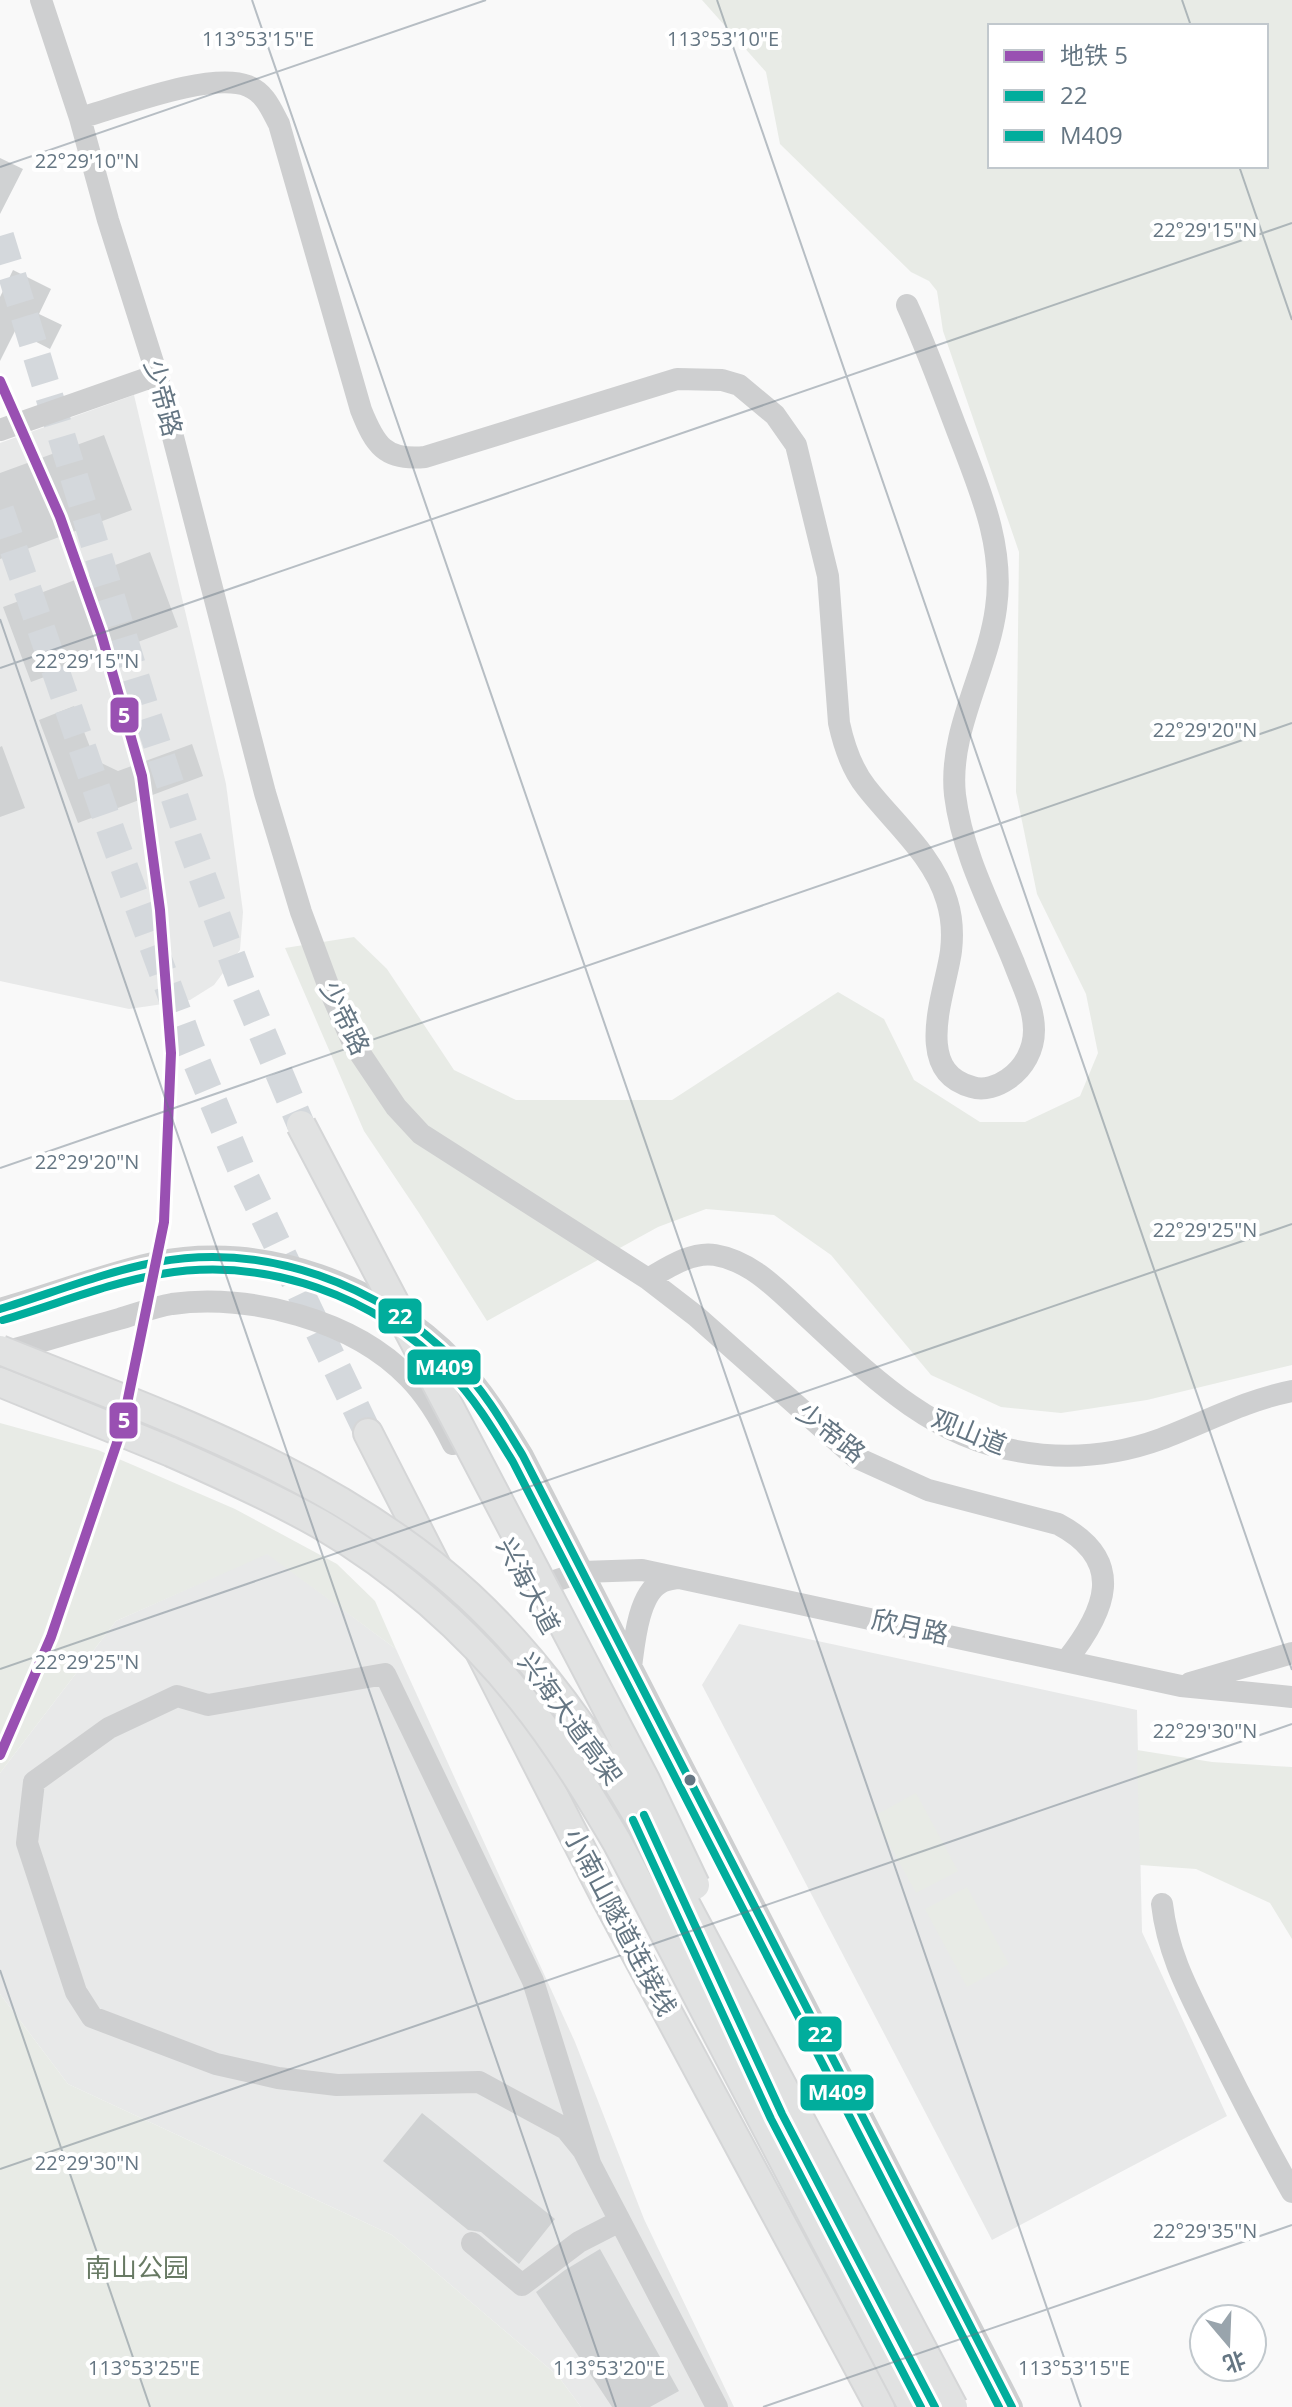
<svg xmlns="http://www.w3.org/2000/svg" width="1292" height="2407" font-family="'Open Sans','Noto Sans SC',sans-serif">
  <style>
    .built { fill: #e8e9e9 }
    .green { fill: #e8ebe6; fill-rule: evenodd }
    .building { fill: #d0d2d3 }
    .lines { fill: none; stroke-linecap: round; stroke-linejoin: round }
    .major-tunnel { stroke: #d4d8dc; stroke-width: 28; stroke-dasharray: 28 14; stroke-linecap: butt }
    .major-casing { stroke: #d5d6d7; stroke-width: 32 }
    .minor { stroke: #cecfd0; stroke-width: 22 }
    .major { stroke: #e1e2e2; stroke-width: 28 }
    .major-bridge-casing { stroke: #d5d6d7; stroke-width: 32; stroke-linecap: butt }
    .major-bridge { stroke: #e1e2e2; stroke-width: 28 }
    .bus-1-casing { stroke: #fff; stroke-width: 14 }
    .bus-2-casing { stroke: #fff; stroke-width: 14 }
    .bus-1 { stroke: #01ad9c; stroke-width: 8 }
    .bus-2 { stroke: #01ad9c; stroke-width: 8 }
    .metro-1-casing { stroke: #fff; stroke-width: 16 }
    .metro-1 { stroke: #9950b2; stroke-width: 10 }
    .ticks { fill: none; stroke: #657683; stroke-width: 2; stroke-opacity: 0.45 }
    .bus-dot { fill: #657683; stroke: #fff; stroke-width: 3 }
    .labels { text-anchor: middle; stroke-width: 8; stroke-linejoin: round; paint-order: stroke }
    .street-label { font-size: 26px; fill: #657683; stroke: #fff }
    .park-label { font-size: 26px; fill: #687a64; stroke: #fff }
    .ticks-label { font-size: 20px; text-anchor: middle; fill: #657683; stroke: #fff; stroke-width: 8; stroke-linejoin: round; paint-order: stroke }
    .line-badge { stroke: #fff; stroke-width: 3 }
    .badge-label { font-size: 22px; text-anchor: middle; font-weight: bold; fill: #fff }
  </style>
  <rect width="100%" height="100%" fill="#f9f9f9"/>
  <path class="built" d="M134,395l92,389 17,128 -3,38 -26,35 -24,15 -61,9 -129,-28v-538z
    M267,1553l129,96 179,393 69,177 90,188h-153l-23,-31 -166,-141 -324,-151 -68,-90v-221l116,-152z
    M739,1624l398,86 5,222 85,184 -235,124 -290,-555z"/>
  <path class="green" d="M702,0h590v1365l-145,35 -86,13 -60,-6 -70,-32 -100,-120 -57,-40 -68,-6 -48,18 -171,94 -68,-108 -55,-82 -79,-183 69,-11 33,32 67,101 62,30h156l166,-108 46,27 30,61 66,42h45l55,-26 18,-43 -12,-59 -49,-100 -21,-102 3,-240 -76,-221 -6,-40 -8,-10 -18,-9 -131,-128 -14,-72zM990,26h276v140h-276z
    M0,1423l98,27 137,59 102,55 38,37 21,48 -129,-95 -151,67 -116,152z
    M1137,1750l75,12 80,5v172l-22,-36 -74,-34 -56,-4z
    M916,1793l42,78 -42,22 -42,-77z
    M967,1887l42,77 -42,23 -42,-78z
    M0,1994l68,90 324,151 166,141 23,31h-581z"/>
  <path class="building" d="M0,158l23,11 -23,45z
    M13,270l38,19 -12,25 23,11 -12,24 -35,-18 -15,30v-64z
    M104,435l28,75 -132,49v-86z
    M150,552l28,75 -147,55 -28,-75z
    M74,706l21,54 23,11 74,-27 11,32 -125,47 -39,-103z
    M2,746l23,62 -25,9v-70z
    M422,2113l133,106 -36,45 -38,-32 -13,-2 -85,-69z
    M600,2249l79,142 -29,16h-38l-76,-115 29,-22z"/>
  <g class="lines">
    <path class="major-tunnel" d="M0,236l145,472 43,130 56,152 57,135
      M0,510l113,327 77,209 52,125 126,262"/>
    <defs>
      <path id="major" d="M0,1382l171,70
        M368,1433l237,463 275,511"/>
    </defs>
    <use href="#major" class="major-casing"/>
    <path class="minor" d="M41,0l39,118 28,102 49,155 108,418 36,119 30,81 22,50 43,64 25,27 227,145 48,37 159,141 73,33 130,34c70,37 47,88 8,137
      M80,118c40,-11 130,-47 168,-32 17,7 23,23 31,38l82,286c14,35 24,51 64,47l252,-78 45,1 17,5 36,30 21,30 32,131 11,147c5,23 12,45 27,64 28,36 68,69 81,114 5,16 6,33 4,50 -5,40 -40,120 21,136 12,4 26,-1 36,-8 16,-11 26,-29 26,-49 0,-23 -12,-45 -20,-67 -22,-54 -52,-110 -59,-168 -7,-64 33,-125 41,-187 9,-63 -17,-120 -39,-178 -16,-42 -31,-84 -50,-125
      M0,430l157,-55
      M648,1279c19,-11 44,-28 67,-24 37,6 64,36 90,60 63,58 124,121 212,136 48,9 97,5 144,-12 43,-16 85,-39 131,-48
      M0,1309c52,-15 104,-35 157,-47 106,-22 226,23 299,100 27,28 47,61 67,94l489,951
      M1,1353c40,-11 78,-23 118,-34 17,-5 35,-12 53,-15 77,-11 182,16 237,74 19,19 32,42 44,66
      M530,1589l52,-17 60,-2 539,116 111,11
      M631,1667c3,-22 7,-72 29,-84 5,-3 13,-4 18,-5
      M1190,1683l102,-30
      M1162,1904c6,52 28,90 51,137 25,51 51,101 79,151
      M798,2145l137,262
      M590,2163l-57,-182 -148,-307 -177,31 -31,-9 -68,32 -75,54 -7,61 49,149 16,25 124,47 62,14 59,7 142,-3 87,47 17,21 134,257
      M472,2243l50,42 57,-43 41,-21"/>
    <use href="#major" class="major"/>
    <defs>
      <path id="major-bridge" d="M301,1125l344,655 50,105
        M0,1350c163,66 337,124 469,246 70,65 124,143 172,225l312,586
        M171,1452c50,22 101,45 149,72 77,45 147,106 202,175 36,45 66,94 95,143l296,565"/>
    </defs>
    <use href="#major-bridge" class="major-bridge-casing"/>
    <use href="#major-bridge" class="major-bridge"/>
    <defs>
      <path id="bus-1" d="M0,1309c52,-16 104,-37 157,-47 109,-20 222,22 299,100 27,27 47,61 67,94l489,951
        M644,1815l138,299 153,293"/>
      <path id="bus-2" d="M3,1320c52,-15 105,-37 158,-46 106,-18 215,22 288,98 26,27 45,59 64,90l486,945
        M633,1820l138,299 150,288"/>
    </defs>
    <use href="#bus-1" class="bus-1-casing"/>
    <use href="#bus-2" class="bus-2-casing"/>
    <use href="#bus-1" class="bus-1"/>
    <use href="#bus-2" class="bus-2"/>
    <defs>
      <path id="metro-1" d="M0,381l60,136 41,116 41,143 18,134 11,143 -7,169 -42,206 -71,209 -51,118"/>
    </defs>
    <use href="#metro-1" class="metro-1-casing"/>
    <use href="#metro-1" class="metro-1"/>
  </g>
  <path class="ticks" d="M252,0l829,2407M717,0l575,1670M1182,0l9,26M1239,166l53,154M0,167l486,-167M0,619l616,1788M0,668l1292,-445M0,1168l1292,-445M0,1669l1292,-445M0,1970l150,437M0,2169l1292,-445M763,2407l529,-182"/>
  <circle class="bus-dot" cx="690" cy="1780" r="7"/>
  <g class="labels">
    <g class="street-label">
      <text transform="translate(163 398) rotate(75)" y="9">少帝路</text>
      <text transform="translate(345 1018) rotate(64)" y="9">少帝路</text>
      <text transform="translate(969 1432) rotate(22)" y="9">观山道</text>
      <text transform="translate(831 1433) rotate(38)" y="9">少帝路</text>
      <text transform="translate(528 1586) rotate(62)" y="9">兴海大道</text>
      <text transform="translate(910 1627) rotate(12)" y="9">欣月路</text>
      <text transform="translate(570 1719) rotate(54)" y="9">兴海大道高架</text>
      <text transform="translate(620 1922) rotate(62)" y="9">小南山隧道连接线</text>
    </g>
    <g class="park-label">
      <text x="137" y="2277">南山公园</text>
    </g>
  </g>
  <g class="ticks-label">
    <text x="723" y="46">113°53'10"E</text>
    <text x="258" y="46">113°53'15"E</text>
    <text x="87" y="168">22°29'10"N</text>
    <text x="1205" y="237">22°29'15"N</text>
    <text x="87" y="668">22°29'15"N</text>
    <text x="1205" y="737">22°29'20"N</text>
    <text x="87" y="1169">22°29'20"N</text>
    <text x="1205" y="1237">22°29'25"N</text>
    <text x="87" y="1669">22°29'25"N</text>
    <text x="1205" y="1738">22°29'30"N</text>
    <text x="87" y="2170">22°29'30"N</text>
    <text x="1205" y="2238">22°29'35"N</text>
    <text x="144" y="2375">113°53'25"E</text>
    <text x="609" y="2375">113°53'20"E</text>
    <text x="1074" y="2375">113°53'15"E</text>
  </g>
  <g class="line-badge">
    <rect x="109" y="696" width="31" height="38" rx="8" fill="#9950b2"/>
    <rect x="377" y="1297" width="46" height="38" rx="8" fill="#01ad9c"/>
    <rect x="406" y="1348" width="76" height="38" rx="8" fill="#01ad9c"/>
    <rect x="108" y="1401" width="31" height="39" rx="8" fill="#9950b2"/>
    <rect x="797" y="2015" width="46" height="38" rx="8" fill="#01ad9c"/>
    <rect x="799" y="2073" width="76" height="39" rx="8" fill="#01ad9c"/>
  </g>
  <g class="badge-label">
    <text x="124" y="723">5</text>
    <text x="400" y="1324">22</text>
    <text x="444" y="1375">M409</text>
    <text x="124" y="1428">5</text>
    <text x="820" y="2042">22</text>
    <text x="837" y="2100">M409</text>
  </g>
  <rect x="988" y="24" width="280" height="144" fill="#ffffff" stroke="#c1c8cd" stroke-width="2"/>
  <rect x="1004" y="50" width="40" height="12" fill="#9950b2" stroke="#c1c8cd" stroke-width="2"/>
  <text x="1060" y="64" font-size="24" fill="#657683">地铁 5</text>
  <rect x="1004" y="90" width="40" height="12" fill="#01ad9c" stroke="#c1c8cd" stroke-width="2"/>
  <text x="1060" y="104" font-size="24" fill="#657683">22</text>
  <rect x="1004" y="130" width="40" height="12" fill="#01ad9c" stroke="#c1c8cd" stroke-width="2"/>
  <text x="1060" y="144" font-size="24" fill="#657683">M409</text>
  <g transform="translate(1228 2343) rotate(161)"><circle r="38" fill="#ffffff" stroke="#c1c8cd" stroke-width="2"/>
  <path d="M0-6L14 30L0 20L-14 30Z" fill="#99a4ac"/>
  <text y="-12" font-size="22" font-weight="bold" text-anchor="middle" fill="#657683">北</text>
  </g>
</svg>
